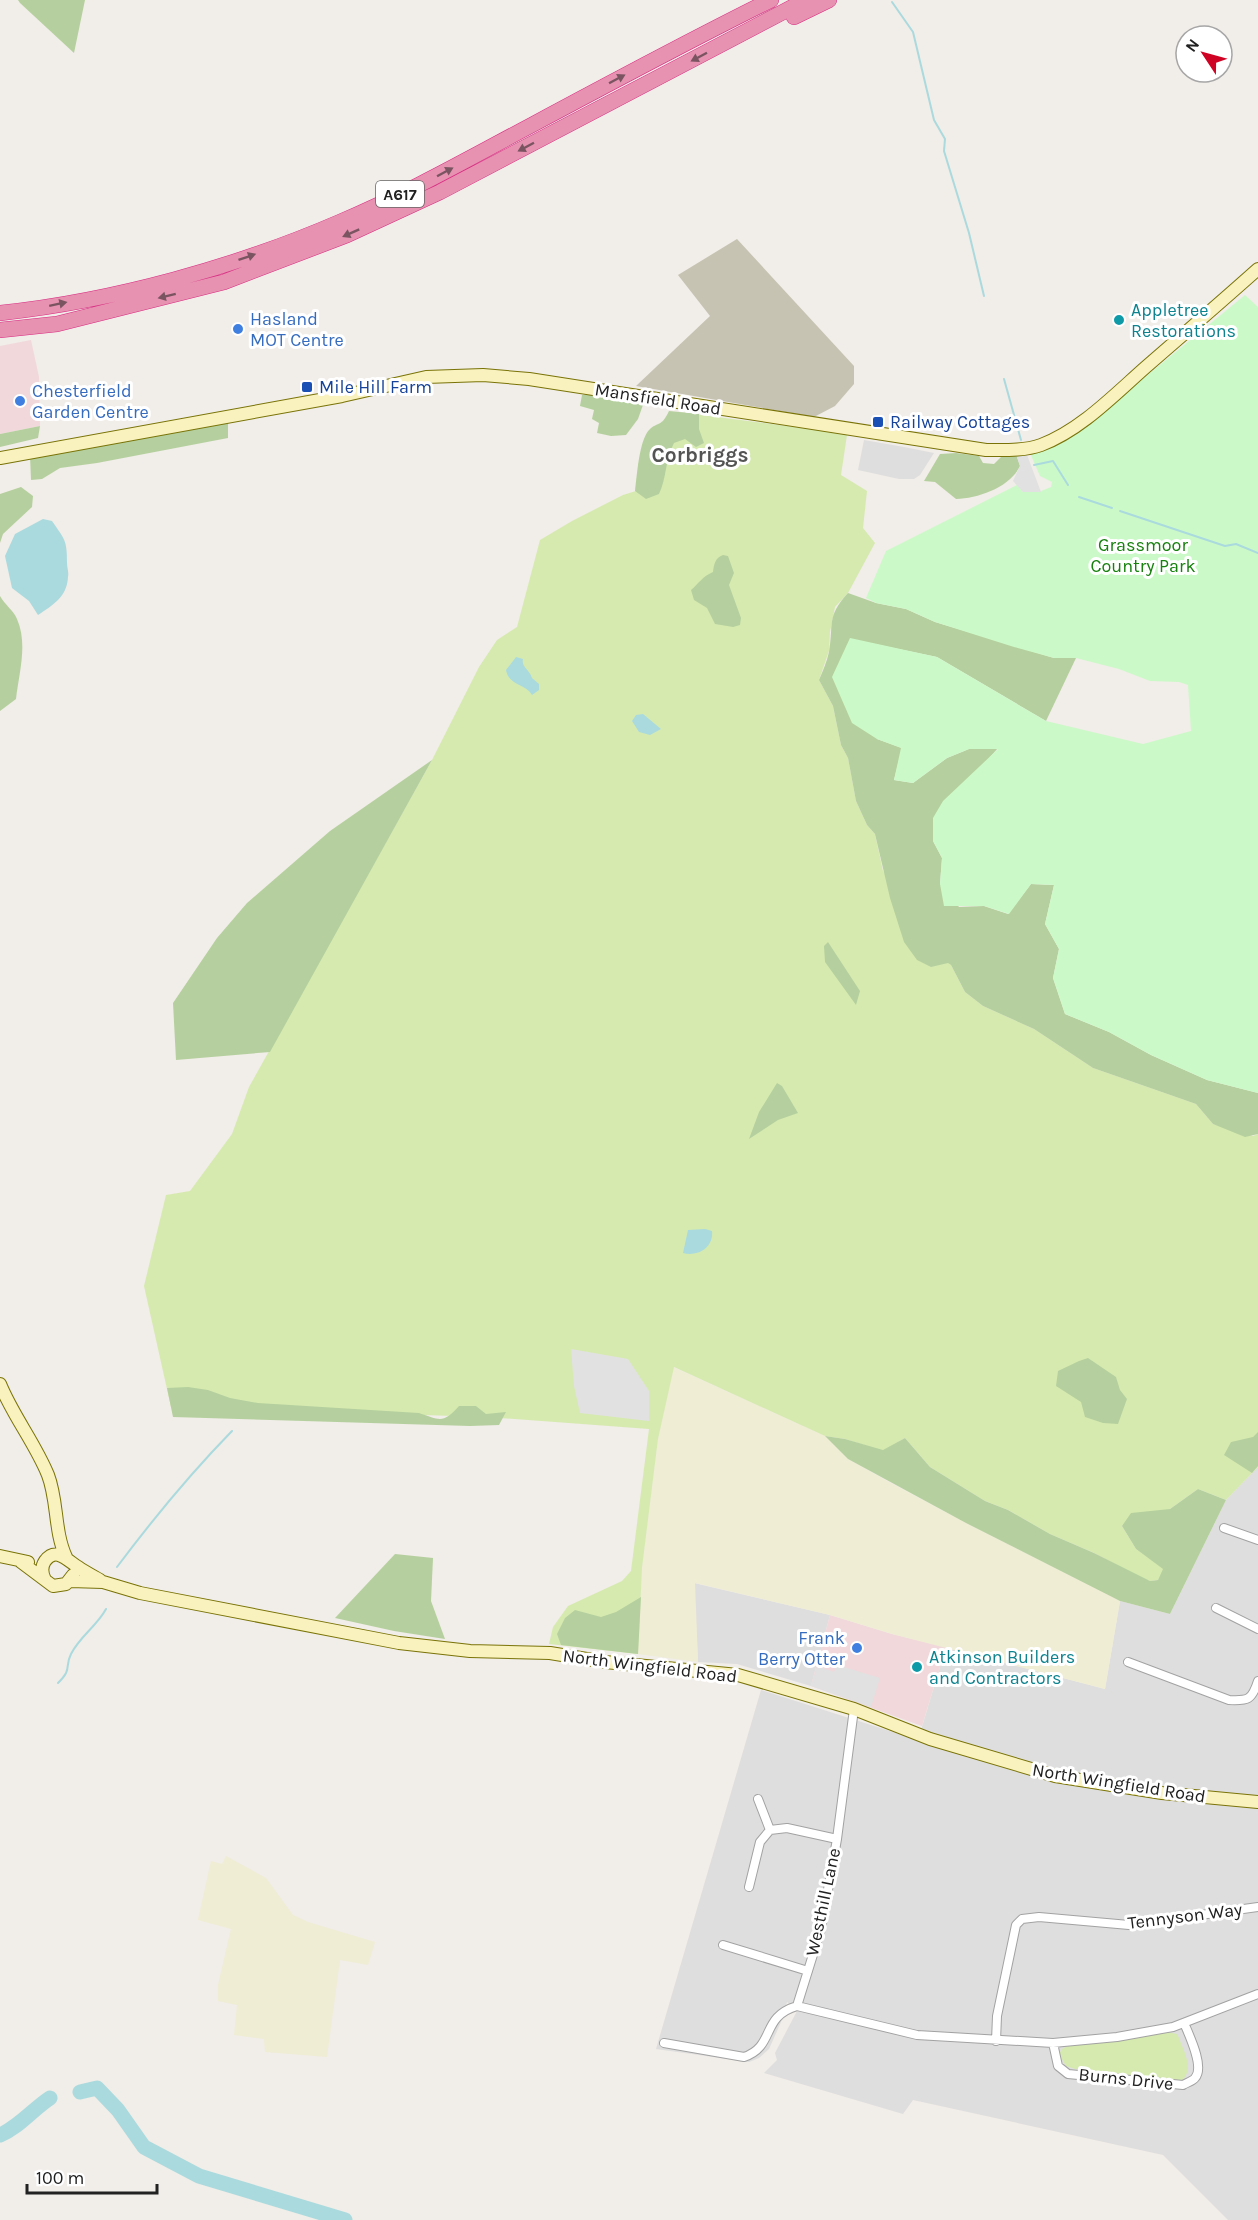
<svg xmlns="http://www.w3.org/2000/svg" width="1258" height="2220" font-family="Karla,sans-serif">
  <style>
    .residential { fill: #dfdede }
    .commercial { fill: #f1d8db }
    .construction { fill: #c6c3b3 }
    .farmland { fill: #efedd4 }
    .grass { fill: #d6eab0 }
    .forest { fill: #b5d09e }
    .park { fill: #ccf9c8 }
    .parking { fill: #e1e1e1 }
    .water { fill: #aadade }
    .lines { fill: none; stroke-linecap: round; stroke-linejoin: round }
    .stream { stroke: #aadade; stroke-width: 2 }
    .river { stroke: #aadade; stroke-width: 15 }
    .street-casing { stroke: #a2a2a2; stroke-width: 10 }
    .secondary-casing { stroke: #797307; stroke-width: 14 }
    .highway-casing { stroke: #d92c83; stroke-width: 16 }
    .street { stroke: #fff; stroke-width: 8 }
    .secondary { stroke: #f9f2bf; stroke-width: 12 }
    .highway { stroke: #e692b0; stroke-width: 15 }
    .oneway { fill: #7a5461 }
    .culture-dot { fill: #0f9aa8; stroke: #fff; stroke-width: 2 }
    .shop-dot { fill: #3f7fe0; stroke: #fff; stroke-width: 2 }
    .transit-dot { fill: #1a4fb4; stroke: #fff; stroke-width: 2 }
    .labels { text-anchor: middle; stroke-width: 6; stroke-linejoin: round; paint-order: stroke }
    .shield { fill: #fff; stroke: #646464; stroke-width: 1.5 }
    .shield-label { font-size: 16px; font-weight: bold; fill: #212121 }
    .culture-label { font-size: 18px; fill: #0d838f; stroke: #fff; text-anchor: start }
    .shop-label { font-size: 18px; fill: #366cbe; stroke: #fff; text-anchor: start }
    .transit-label { font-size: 18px; fill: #164399; stroke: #fff; text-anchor: start }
    .street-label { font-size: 18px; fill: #212121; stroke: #fff }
    .park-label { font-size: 18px; fill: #17810e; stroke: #fff }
    .quarter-label { font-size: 21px; font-weight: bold; fill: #545454; stroke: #fff }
  </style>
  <rect width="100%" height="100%" fill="#f1ede8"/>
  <path class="residential" d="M864,440l40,7 30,6 -14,22 -6,4h-15l-41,-9z
    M1258,1467v753h-30l-65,-65 -250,-55 -10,14 -139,-41 13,-13 -2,-7 22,-42 -10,-9 -6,20 -12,27 -10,9 -10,4 -93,-13 105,-359 157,50 28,-93 159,42 15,-88 50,13 56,-114z
    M694,1583l136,32 -19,71 -74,-22 -39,-2z"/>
  <path class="commercial" d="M31,340l8,37 1,49 -40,8v-88z
    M830,1615l62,19 54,13 -24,79 -111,-40z"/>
  <path class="construction" d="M737,239l117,127v18l-19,22 -21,11 -178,-31 74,-70 -32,-41z"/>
  <path class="farmland" d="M673,1367l152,69 23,23 41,23 77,41 154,78 -15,88 -213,-55 -62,-19 -135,-32 3,79 -60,-8 4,-86 16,-129z
    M226,1856l40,22 27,37 15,7 67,20 -7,23 -28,-5 -13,97 -62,-5 -1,-13 -30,-4 3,-30 -19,-4v-16l13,-56 -33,-9 13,-59 11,3z"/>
  <path class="grass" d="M677,412l133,17 37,6 -6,40 26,16 -4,37 12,15 -27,50 -13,14 -5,25 -1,19 -10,29 14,26 8,39 7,13 8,43 11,24 8,9 8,37 68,94 14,27 18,14 51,23 59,39 103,36 17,20 40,12 5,-2v333l-32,33 -28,-11 -28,20 -48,17 14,23 28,20 -6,11 -8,1 -7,-2 -49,-26 -44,-19 -42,-24 -23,-9 -55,-34 -25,-29 -22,13 -38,-12 -20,-3 -151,-69 -16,72 -16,129 -4,86 -89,-10 4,-17 15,-21 54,-25 9,-10 18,-142 -163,-12 -315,-10 -27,-121 22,-91 24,-4 42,-57 17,-47 183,-327 47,-93 18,-27 20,-13 23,-87 32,-19 51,-26 32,-10z
    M1167,2032l10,2 2,4c5,14 16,32 2,43l-106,-12 -9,-3 -7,-12 3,-5 7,-4z"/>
  <path class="forest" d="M18,0h67l-11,53 -54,-50z
    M600,394l44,8 -6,17 -12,16 -15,1 -14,-3 2,-10 -7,-4 2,-9 -14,-4 2,-11z
    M669,411l30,3v15l5,14 -8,4 -11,-8 -11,4c-9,16 -7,35 -15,51l-13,5 -11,-8c2,-15 4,-50 14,-61 9,-9 12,-2 20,-19z
    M228,422v16l-131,25 -37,5 -18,11 -11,1 -1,-25z
    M40,426l-2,12 -38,9v-13z
    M956,453l23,3 4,7 11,1 8,-8 14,-2 4,12c-10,21 -41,32 -64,33l-21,-17 -11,-1 16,-27z
    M21,487l12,9 -1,11 -29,27 -3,9v-49z
    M723,555l5,1 6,17 -5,12 12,33 -1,7 -7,2 -18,-3 -8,-16 -13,-8 -3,-10c8,-7 12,-14 22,-18 1,-8 2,-14 10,-17z
    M848,593l28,10 30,6 29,13 119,36h22l-30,63 -109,-64 -87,-18 27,100 25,9 -8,32 19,3 34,-25 22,-9 29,-1 -15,17 -50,76 9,17 -2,26 19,23 25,-1 24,8 23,-30 23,1 -9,39 14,25 -6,29 12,36 44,18 42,23 56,25 51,13v41l-13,3 -32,-13 -17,-20 -103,-36 -59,-39 -51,-23 -18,-14 -14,-27 -3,-2 -17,4 -14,-7 -13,-18 -14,-44 -15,-64 -8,-9 -11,-24 -8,-43 -7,-13 -8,-39 -14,-26c4,-9 8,-19 10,-28 5,-28 -3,-35 19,-59z
    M0,596c5,9 14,15 17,23 11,25 2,54 -1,80l-16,12z
    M432,760l-162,292 -94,8 -3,-57 44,-65 30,-35 83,-72z
    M828,942l32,49 -4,14 -31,-43 -1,-16z
    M777,1083l5,3 16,27 -20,7 -29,19 10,-27z
    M1088,1358l28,19 4,13 7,9 -9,25 -15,-1 -18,-6 -4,-15 -25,-16 2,-15 21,-10z
    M188,1387l20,3 22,8 28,5 161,10c21,7 24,11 40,-7h17l10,8 20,-2 -7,13 -29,1 -297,-9 -6,-29z
    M1258,1432v34l-6,7 -28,-18 7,-13 22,-5z
    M825,1436l20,3 38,11 22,-12 25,29 55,34 23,9 42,24 44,19 56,28 8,-1 5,-11 -27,-20 -14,-23 9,-13 39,-4 28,-20 28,11 -56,114 -50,-13 -154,-78 -118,-64z
    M395,1554l38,4 -2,43 14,38 -51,-8 -59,-13z
    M641,1597l-3,57 -77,-9 -4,-11 8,-16 10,-8 26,7 15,-5z"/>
  <path class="park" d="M1245,295l13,12v786l-51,-13 -56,-25 -42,-23 -44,-18 -12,-36 6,-29 -14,-25 9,-39 -23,-1 -22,30 -25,-8h-40l-4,-22 2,-26 -9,-17v-23l10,-17 55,-52h-29l-22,9 -34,25 -19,-3 7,-32 -24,-9 -25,-16 -20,-46 18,-39 87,19 109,64 97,23 48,-13 -3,-46 -9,-3 -29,-1 -31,-12 -43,-11h-22l-40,-11 -79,-25 -29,-13 -30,-6 -10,-5 20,-47 131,-66 6,7 18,-1 10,-4 1,-5 -12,-6 -10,-23 81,-48z"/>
  <path class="parking" d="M1016,454l11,1 14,37h-18l-10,-11 7,-15z
    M571,1349l57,10 21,32v30l-69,-8 -6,-27z
    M837,1665l43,13 -9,29 -60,-21 6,-20 17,6z"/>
  <path class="water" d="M43,519l9,2c13,19 15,19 15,42 0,5 2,9 1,14 -1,20 -15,28 -30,38l-9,-14 -17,-13 -7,-32 10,-22z
    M516,657l7,2c-2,8 7,11 9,19l7,6v6l-7,5c-7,-12 -23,-9 -26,-25z
    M643,714l18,15 -11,6 -11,-3 -7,-11 4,-6z
    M705,1229l7,2c2,16 -14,26 -29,22l5,-23z"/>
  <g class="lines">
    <path class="stream" d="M892,2l21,30 21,88 11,19 -1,12 25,82 15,63
      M1004,379l17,61
      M1034,465l19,-4 15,24
      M1079,497l33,11
      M1120,511l105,35 11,-2 22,9
      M117,1567c36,-48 73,-93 115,-136
      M58,1683c15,-15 6,-15 13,-29 9,-18 26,-28 35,-45"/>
    <path class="river" d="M80,2092l17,-4 21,22 26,37 55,29 146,44
      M0,2135c19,-8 32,-25 50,-37"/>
    <defs>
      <path id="street" d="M1224,1528l34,12
        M1216,1608l42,21
        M1128,1662l101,38c19,1 23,0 29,-19
        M758,1799l12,31
        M749,1887l11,-45 10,-12 17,-2 50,11
        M723,1945l85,26
        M797,2006l120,29 136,8 64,-6 56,-10 85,-33
        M797,2006l24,-77 16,-90 17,-130
        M996,2041l1,-25 19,-91 6,-6 17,-2 90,8 129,-18
        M664,2043l80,14c32,-11 16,-40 53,-51
        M1053,2043l5,23 10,8 115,11c3,-2 10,-4 12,-7 10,-11 -6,-43 -11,-55"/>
      <path id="secondary" d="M0,458l342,-62 84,-19 57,-2 46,4 457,71c18,0 38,1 55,-5 40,-15 74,-51 106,-79 37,-32 74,-64 111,-97
        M0,1384c13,32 35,59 48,91 10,26 6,56 18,82
        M0,1556l28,6
        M21,1562l32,24 13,-2 7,-9
        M45,1580c-3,-6 -4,-13 0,-19 11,-15 23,0 33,6 7,5 15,9 22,13
        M70,1581l33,1 37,11 259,50 71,8 80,2 55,9 133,13 116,34 76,30 125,37 107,17 96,9"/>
      <path id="highway" d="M794,17l35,-17
        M0,313c113,-12 236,-46 340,-91 66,-28 128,-63 190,-96 80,-43 160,-86 241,-126
        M0,330l57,-6 167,-42 123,-47 93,-43 366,-192"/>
    </defs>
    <use href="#street" class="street-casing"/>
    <use href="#secondary" class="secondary-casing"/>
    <use href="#highway" class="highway-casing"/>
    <use href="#street" class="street"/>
    <use href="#secondary" class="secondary"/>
    <use href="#highway" class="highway"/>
  </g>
  <defs><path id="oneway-solid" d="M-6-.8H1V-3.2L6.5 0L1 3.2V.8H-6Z" transform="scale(1.5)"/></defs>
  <g class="oneway">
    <use href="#oneway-solid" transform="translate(699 57) rotate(152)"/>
    <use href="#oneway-solid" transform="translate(617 79) rotate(-28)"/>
    <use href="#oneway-solid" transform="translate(526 147) rotate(152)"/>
    <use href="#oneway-solid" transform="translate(445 172) rotate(-28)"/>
    <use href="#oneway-solid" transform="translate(351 233) rotate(156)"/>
    <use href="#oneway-solid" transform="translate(247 257) rotate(-19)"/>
    <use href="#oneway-solid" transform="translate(167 296) rotate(166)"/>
    <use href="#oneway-solid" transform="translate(58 304) rotate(-12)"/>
  </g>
  <g class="culture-dot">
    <circle cx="1119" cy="320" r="6"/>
    <circle cx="917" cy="1667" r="6"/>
  </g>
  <g class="shop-dot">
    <circle cx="238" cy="329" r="6"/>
    <circle cx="20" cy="401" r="6"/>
    <circle cx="857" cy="1648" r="6"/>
  </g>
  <g class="transit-dot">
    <rect x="301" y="381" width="12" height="12" rx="3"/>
    <rect x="872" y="416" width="12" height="12" rx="3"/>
  </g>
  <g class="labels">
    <rect class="shield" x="376" y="181" width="48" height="26" rx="4.5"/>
    <g class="shield-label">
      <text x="400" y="200">A617</text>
    </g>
    <g class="culture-label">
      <text x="1131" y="316">Appletree<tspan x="1131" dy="21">Restorations</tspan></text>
      <text x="929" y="1663">Atkinson Builders<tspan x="929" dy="21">and Contractors</tspan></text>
    </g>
    <g class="shop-label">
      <text x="250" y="325">Hasland<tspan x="250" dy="21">MOT Centre</tspan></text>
      <text x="32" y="397">Chesterfield<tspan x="32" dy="21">Garden Centre</tspan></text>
      <text x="845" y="1644" text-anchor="end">Frank<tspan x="845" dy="21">Berry Otter</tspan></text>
    </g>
    <g class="transit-label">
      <text x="319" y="393">Mile Hill Farm</text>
      <text x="890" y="428">Railway Cottages</text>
    </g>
    <g class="street-label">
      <text transform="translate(658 399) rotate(9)" y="6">Mansfield Road</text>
      <text transform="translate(650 1666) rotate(7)" y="6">North Wingfield Road</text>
      <text transform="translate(1119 1783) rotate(9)" y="6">North Wingfield Road</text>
      <text transform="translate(823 1902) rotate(-78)" y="6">Westhill Lane</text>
      <text transform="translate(1185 1916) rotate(-7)" y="6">Tennyson Way</text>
      <text transform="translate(1126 2079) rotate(6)" y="6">Burns Drive</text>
    </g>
    <g class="park-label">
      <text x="1143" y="551">Grassmoor<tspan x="1143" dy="21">Country Park</tspan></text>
    </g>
    <g class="quarter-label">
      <text x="700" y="462">Corbriggs</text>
    </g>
  </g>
  <g transform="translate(1204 54) rotate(306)"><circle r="28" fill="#ffffff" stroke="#a6a6a6" stroke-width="1.5"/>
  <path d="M0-4.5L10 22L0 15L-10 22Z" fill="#cf0425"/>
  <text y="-9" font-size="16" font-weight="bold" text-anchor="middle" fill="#212121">N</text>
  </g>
  <path d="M27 2184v9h130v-9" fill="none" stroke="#212121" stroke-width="3"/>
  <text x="36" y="2184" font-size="18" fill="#212121" stroke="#ffffff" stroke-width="4.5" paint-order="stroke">100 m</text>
</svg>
